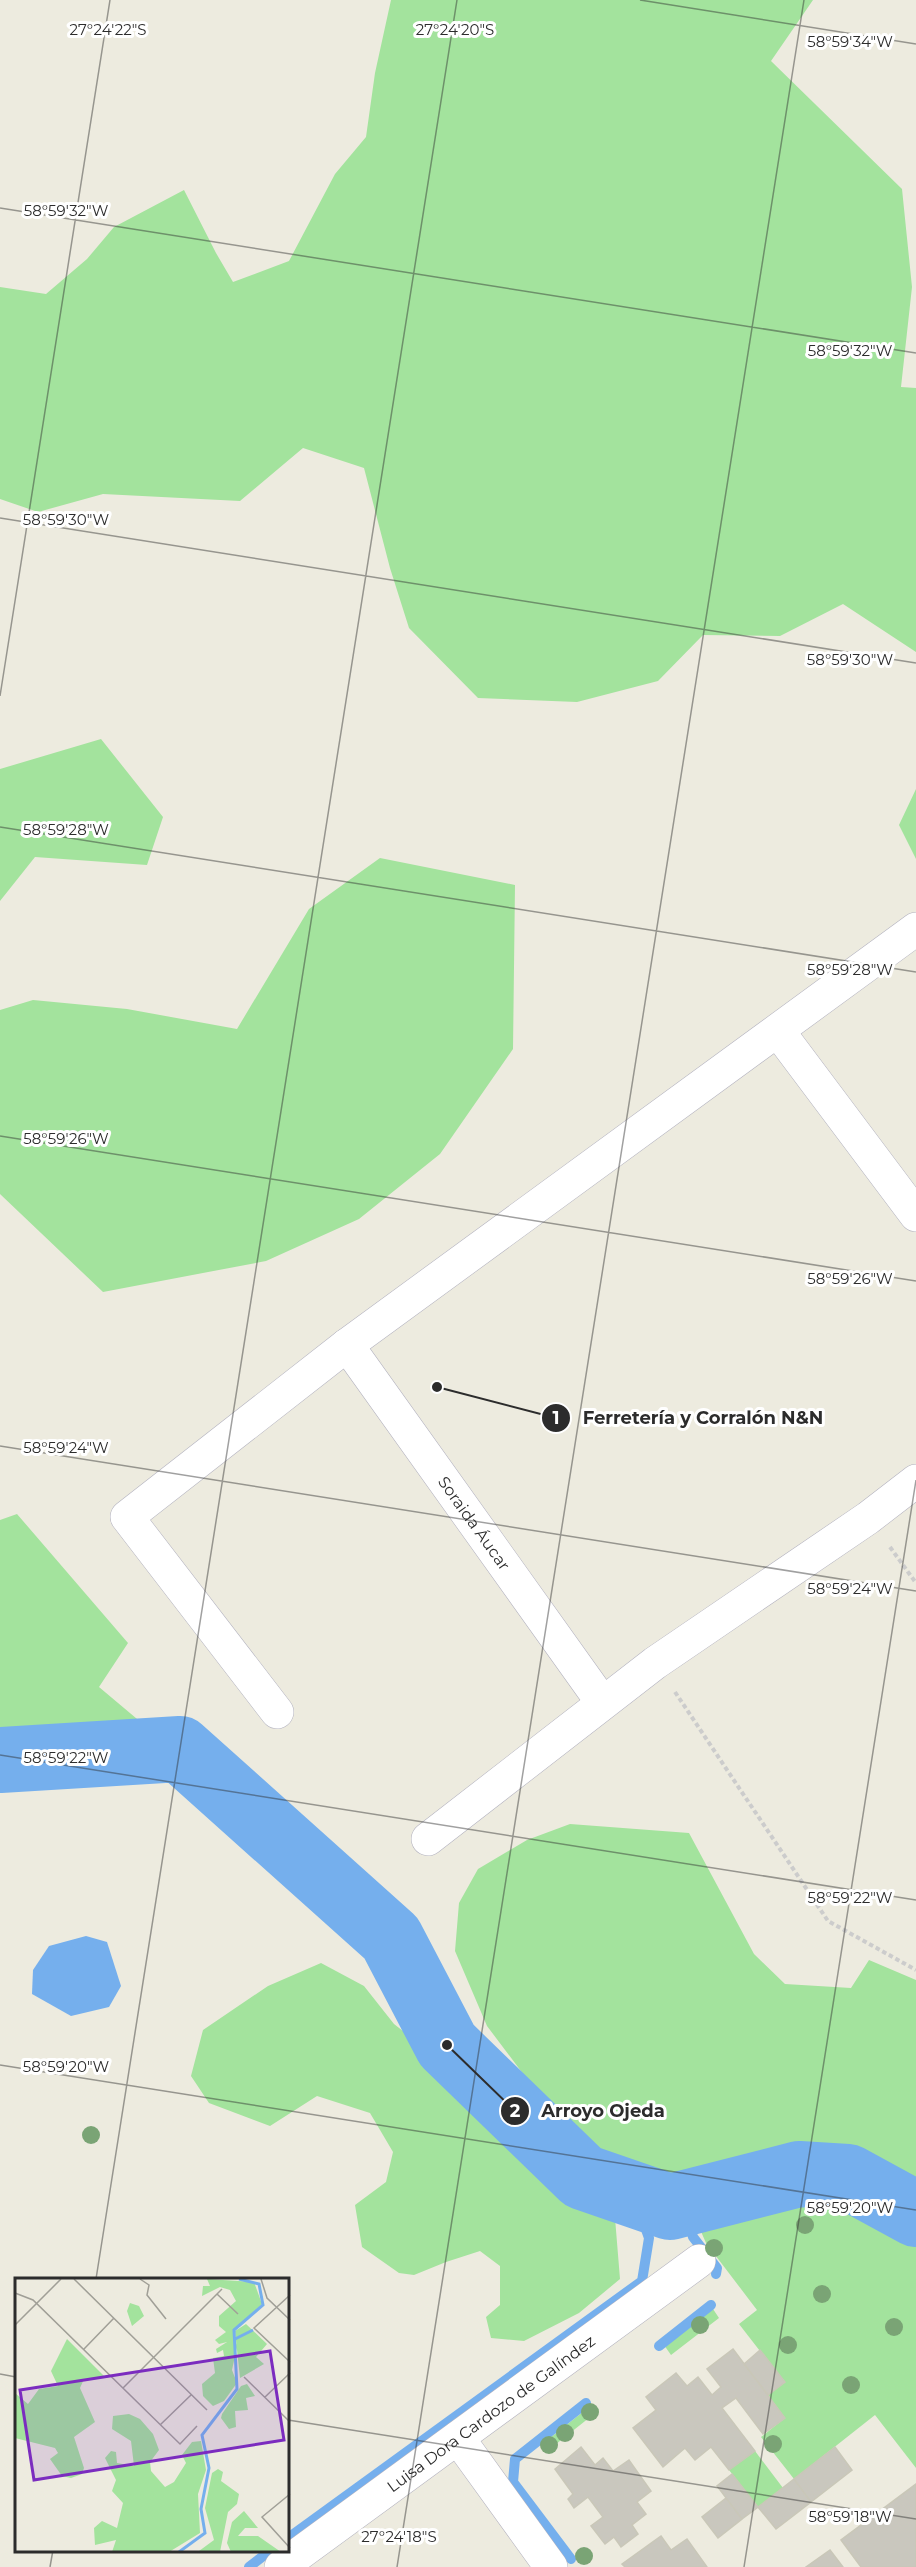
<svg xmlns="http://www.w3.org/2000/svg" width="916" height="2567" font-family="Montserrat,sans-serif">
  <style>
    .green { fill: #a3e39d }
    .water { fill: #75afed }
    .lines { fill: none; stroke-linecap: round; stroke-linejoin: round }
    .stream { stroke: #75afed; stroke-width: 10 }
    .river { stroke: #75afed; stroke-width: 66 }
    .building { fill: #c9c7be; stroke: #c9c7b8; stroke-width: 1.5 }
    .street-casing { stroke: #b3b2bf; stroke-width: 34 }
    .path { stroke: #ccc; stroke-width: 4; stroke-dasharray: 4.5 3; stroke-linecap: butt }
    .street { stroke: #fff; stroke-width: 33 }
    .tree { fill: #7aa475 }
    .ticks { fill: none; stroke: #2c2c2c; stroke-width: 1.5; stroke-opacity: 0.45 }
    .labels { text-anchor: middle; stroke-width: 6; stroke-linejoin: round; paint-order: stroke }
    .street-label { font-size: 16px; fill: #2c2c2c; stroke: #fff }
    .inset-river { fill: none; stroke: #75afed; stroke-width: 3 }
    .inset-road { fill: none; stroke: #a09f97; stroke-width: 1.5 }
    .view { fill: #7b2cbf; fill-opacity: 0.15; stroke: #7b2cbf; stroke-width: 3 }
    .inset-edge { fill: none; stroke: #2c2c2c; stroke-width: 3 }
    .ticks-label { font-size: 15px; text-anchor: middle; fill: #2c2c2c; stroke: #fff; stroke-width: 6; stroke-linejoin: round; paint-order: stroke }
    .leader { fill: none; stroke: #2c2c2c; stroke-width: 2 }
    .callout-dot { fill: #2c2c2c; stroke: #fff; stroke-width: 2 }
    .mark-label { font-size: 18px; text-anchor: middle; font-weight: bold; fill: #fff }
    .callout-label { font-size: 18px; text-anchor: middle; font-weight: bold; fill: #2c2c2c; stroke: #fff; stroke-width: 6; stroke-linejoin: round; paint-order: stroke }
  </style>
  <rect width="100%" height="100%" fill="#edebdf"/>
  <path class="green" d="M391,0h422l-42,61 131,128 10,98 -11,100 15,1v264l-73,-48 -63,32 -77,-1 -45,46 -81,21 -99,-4 -69,-70 -19,-60 -26,-100 -61,-20 -63,53 -137,-7 -65,18 -38,-13v-212l46,7 41,-35 27,-32 70,-37 32,63 17,29 56,-21 46,-87 31,-37 9,-64z
    M101,739l62,78 -16,48 -112,-8 -35,44v-132z
    M916,789v70l-17,-34z
    M380,858l135,27 -2,164 -73,105 -81,65 -93,42 -163,31 -103,-98v-184l33,-10 94,9 110,20 72,-120z
    M17,1514l111,129 -29,44 44,37 -25,9 -118,6v-219z
    M570,1824l119,9 65,121 31,30 66,4 18,-28 47,20v224l-64,-34 -71,-19 -58,26 -73,9 -60,-43 -48,-44 -55,-73 -32,-75 4,-48 19,-34 49,-29z
    M321,1963l43,23 30,38 50,39 99,120 72,35 5,61 -41,34 -55,28 -33,-3 -5,-21 14,-12v-39l-20,-15 -34,11 -32,13 -15,-2 -37,-26 -7,-42 31,-23 7,-30 -23,-39 -53,-17 -47,30 -61,-23 -18,-27 12,-46 65,-44z
    M774,2196l87,7 55,30v235l-41,-53 -81,64 -33,-42 24,-19 -17,-23 16,-13 -45,-58 18,-14 -51,-67 -10,-23z
    M713,2309l6,9 -48,37 -7,-10z
    M593,2404l6,6 -53,42 -5,-7z
    M755,2451l28,37 -25,19 -29,-37z"/>
  <path class="water" d="M86,1936l21,6 14,44 -12,21 -38,9 -39,-22 1,-24 16,-24z"/>
  <g class="lines">
    <path class="stream" d="M683,2204l10,33 24,31 -1,6
      M659,2346l52,-41
      M288,2538l354,-257 7,-43 -15,-43
      M571,2559l-58,-77 2,-23 71,-56
      M249,2567l22,-17"/>
    <path class="river" d="M0,1760l180,-11 211,189 56,107 136,132 87,30 129,-33 49,3 68,37"/>
  </g>
  <path class="building" d="M733,2349l52,69 -22,16 -27,-36 -14,10 33,43 -26,19 -18,-23 -16,13 -10,-12 -22,19 -30,-39 23,-18 -10,-13 30,-24 11,13 11,-9 14,18 9,-8 -14,-18z
    M760,2350l25,32 -17,13 -24,-31z
    M581,2447l14,18 8,-7 10,13 16,-11 22,31 -14,11 9,12 -14,11 6,9 -17,13 -7,-10 -9,7 -14,-18 12,-9 -15,-20 -14,11 -6,-9 5,-5 -18,-25z
    M835,2447l17,23 -41,32 -17,-23z
    M732,2474l26,33 -16,12 -25,-33z
    M794,2479l17,23 -35,27 -18,-22z
    M916,2484v83h-55l-20,-27z
    M726,2498l16,21 -24,19 -16,-21z
    M661,2536l10,14 16,-11 20,28h-82l-3,-3z
    M830,2550l13,17h-37z"/>
  <g class="lines">
    <defs>
      <g id="street">
        <path d="M778,1031l138,184"/>
        <path id="s1" d="M347,1345l255,357"/>
        <path d="M277,1712l-150,-195 220,-172 569,-416"/>
        <path d="M428,1839l227,-176 213,-145 48,-37"/>
        <path d="M458,2438l93,129"/>
        <path id="s2" d="M281,2567l418,-306"/>
      </g>
    </defs>
    <use href="#street" class="street-casing"/>
    <path class="path" d="M890,1547l26,36
      M675,1692l153,229 88,49"/>
    <use href="#street" class="street"/>
  </g>
  <g class="tree">
    <circle cx="91" cy="2135" r="9"/>
    <circle cx="805" cy="2225" r="9"/>
    <circle cx="714" cy="2248" r="9"/>
    <circle cx="822" cy="2294" r="9"/>
    <circle cx="700" cy="2325" r="9"/>
    <circle cx="894" cy="2327" r="9"/>
    <circle cx="788" cy="2345" r="9"/>
    <circle cx="851" cy="2385" r="9"/>
    <circle cx="590" cy="2412" r="9"/>
    <circle cx="565" cy="2433" r="9"/>
    <circle cx="773" cy="2444" r="9"/>
    <circle cx="549" cy="2445" r="9"/>
    <circle cx="584" cy="2556" r="9"/>
  </g>
  <path class="ticks" d="M640,0l276,44M0,208l916,145M0,518l916,145M0,696l110,-696M0,827l916,145M0,1136l916,145M0,1446l916,145M0,1755l916,145M0,2065l916,145M96,2279l361,-2279M0,2374l16,3M288,2420l628,99M50,2567l3,-17M397,2567l407,-2567M744,2567l172,-1087"/>
  <g class="labels">
    <g class="street-label">
      <text dy="6" stroke="none"><textPath href="#s1" startOffset="219">Soraida Áucar</textPath></text>
      <text dy="6" stroke="none"><textPath href="#s2" startOffset="260">Luisa Dora Cardozo de Galíndez</textPath></text>
    </g>
  </g>
  <g transform="translate(15 2278)">
    <rect width="274" height="274" fill="#edebdf"/>
    <path d="M192,1l47,3 8,22 -29,27 4,16 -5,23 5,13 -13,18 -11,5 -10,-10 -1,-12 13,-11 -2,-15 11,-2 -1,-6 -6,3 -1,-4 11,-7 -8,2 -4,-4 11,-8 -7,-6v-10l17,-15 -6,-11 -10,-3 -18,9 1,-10h7zM115,25l9,3 5,10 -12,10 -5,-15zM231,46l21,20 -11,13 8,7 -24,14 -5,-47zM52,61l38,38 -21,2 -4,9 15,34 -21,15 10,31 -2,6 -11,4 -9,-2 -12,-17 8,-6 -3,-5 -40,-10v-45l13,11 11,-15 19,-3 -7,-15zM232,106l8,12 -9,2 2,12 -13,1 1,16 -7,2 -8,-11 1,-4 19,-28zM114,136l11,5 13,15 6,16 -9,12 1,9 14,16 9,-5 12,-19 -4,-8 10,-13 9,-1 5,29 -8,24 2,39 -31,19h-57l4,-12 -21,5 -1,-17 8,-7 15,7 6,-25 -11,-12 4,-11 -11,-22 6,-7 5,1 1,11 17,3 -3,-25 -19,-12 1,-13zM203,191l5,3 -2,9 18,13 -2,10 -9,8 -8,40h-32l11,-1 15,-11 -9,-32 7,-35zM229,233l14,17h-13l-7,8h20l23,16h-50l-4,-9 5,-21z" fill="#a3e39d"/>
    <path class="inset-river" d="M220,61l18,-9M164,274l26,-19 -4,-24 8,-41 -7,-33 35,-46 -3,-59 29,-25 -4,-21 -20,-5"/>
    <path class="inset-road" d="M59,1l133,131M125,1l9,6 -2,10 19,24M246,1l6,19 23,22M0,15l18,7 147,144 17,-18M202,16l21,20M275,17l-36,33 36,34M0,47l46,-46M69,71l30,-31M229,99l46,45M108,110l99,-99M250,119l25,-24M145,147l31,-30M275,216l-28,23 28,31"/>
    <path class="view" d="M255,73l14,89 -250,40 -14,-90z"/>
    <rect width="274" height="274" class="inset-edge"/>
  </g>
  <g class="ticks-label">
    <text x="108" y="35">27°24'22"S</text>
    <text x="455" y="35">27°24'20"S</text>
    <text x="850" y="47">58°59'34"W</text>
    <text x="66" y="216">58°59'32"W</text>
    <text x="850" y="356">58°59'32"W</text>
    <text x="66" y="525">58°59'30"W</text>
    <text x="850" y="665">58°59'30"W</text>
    <text x="66" y="835">58°59'28"W</text>
    <text x="850" y="975">58°59'28"W</text>
    <text x="66" y="1144">58°59'26"W</text>
    <text x="850" y="1284">58°59'26"W</text>
    <text x="66" y="1453">58°59'24"W</text>
    <text x="850" y="1594">58°59'24"W</text>
    <text x="66" y="1763">58°59'22"W</text>
    <text x="850" y="1903">58°59'22"W</text>
    <text x="66" y="2072">58°59'20"W</text>
    <text x="850" y="2213">58°59'20"W</text>
    <text x="850" y="2522">58°59'18"W</text>
    <text x="399" y="2542">27°24'18"S</text>
  </g>
  <path class="leader" d="M437 1387L556 1418M447 2045L515 2111"/>
  <g class="callout-dot">
    <circle cx="437" cy="1387" r="6"/>
    <circle cx="447" cy="2045" r="6"/>
    <circle cx="556" cy="1418" r="15"/>
    <circle cx="515" cy="2111" r="15"/>
  </g>
  <g class="mark-label">
    <text x="556" y="1424">1</text>
    <text x="515" y="2117">2</text>
  </g>
  <g class="callout-label">
    <text x="703" y="1424">Ferretería y Corralón N&amp;N</text>
    <text x="603" y="2117">Arroyo Ojeda</text>
  </g>
</svg>
